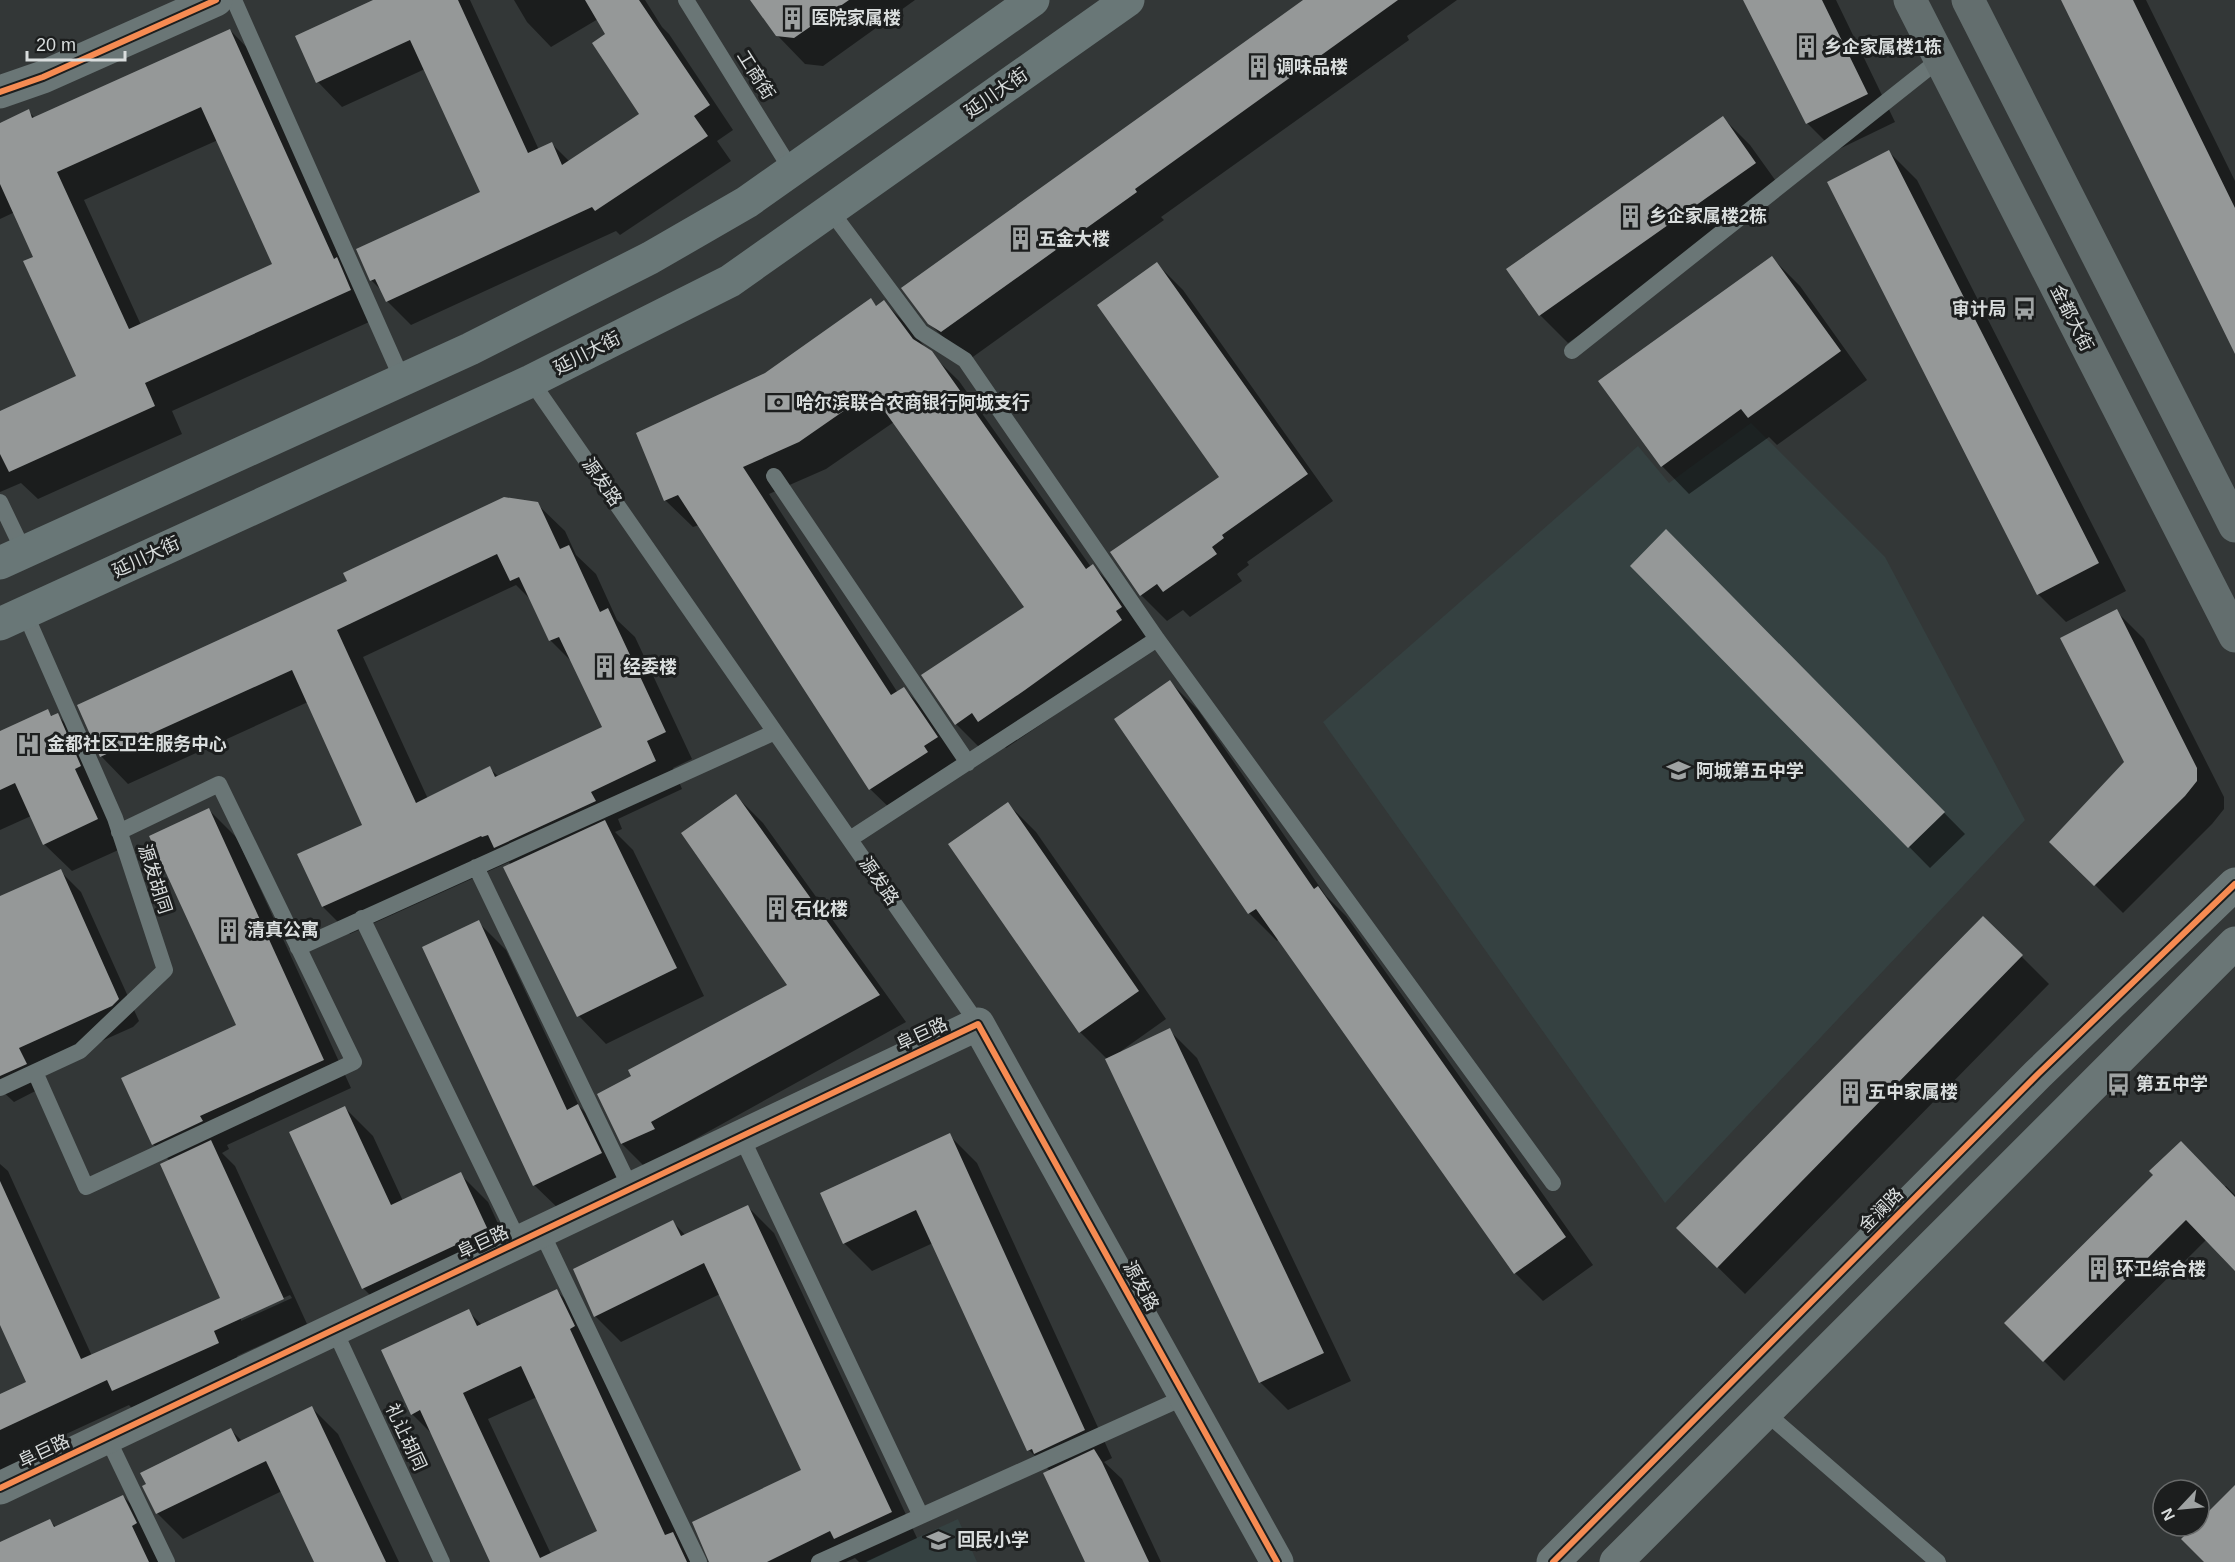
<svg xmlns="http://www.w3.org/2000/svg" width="2235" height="1562" font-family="Arial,'Noto Sans SC',sans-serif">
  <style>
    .built { fill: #354141 }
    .shadow { fill: #0007; fill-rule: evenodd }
    .building { fill: #959898; fill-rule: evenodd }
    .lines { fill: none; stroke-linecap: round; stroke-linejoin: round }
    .service { stroke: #6a7676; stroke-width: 16 }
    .minor { stroke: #6a7676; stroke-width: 33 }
    .tertiary { stroke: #6a7676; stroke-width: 33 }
    .secondary { stroke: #636e6e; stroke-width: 33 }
    .primary { stroke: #697777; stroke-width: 33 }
    .cycleway-casing { stroke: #1c1e1e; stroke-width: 10 }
    .cycleway { stroke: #f68b52; stroke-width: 6 }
    .labels { text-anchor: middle; stroke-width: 6; stroke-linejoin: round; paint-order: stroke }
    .poi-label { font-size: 18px; font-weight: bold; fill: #d9dddd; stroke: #1c1e1e; text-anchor: start }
    .street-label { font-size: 18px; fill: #d9dddd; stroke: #1c1e1e }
  </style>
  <rect width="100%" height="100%" fill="#333737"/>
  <path class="built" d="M1751,423l134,134 140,263 -360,383 -342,-481 315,-276 31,37z
    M958,1519l19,43h-113z"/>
  <path class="shadow" d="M377,0h93l69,150 13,-6 18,18 71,-48 -34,-79 -9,-16 -47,28 -24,-25 -13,-22h131l17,27 7,7 64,96 -16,11 14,20 -111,74 -4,-4 -205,94 -24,-24 -4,-9 -12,-12 111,-87 -57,-124 -83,38 -24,-25 -21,-45z
    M752,0h163l-92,66 -18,-2 -28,-29z
    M1306,0h151l-50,36 2,4 -248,177 3,3 -194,139 -12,-7 -29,-29z
    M1745,0h91l59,122 -60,29 -28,-28z
    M2063,0h83l89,181v170z
    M230,30l27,28 121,260 -206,93 10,23 -144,65 -17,-16 -21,9v-80l78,-35 -43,-120 -20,-45 -15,7v-95l28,-13 7,7zM218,140l56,124 -133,61 -57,-125z
    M1723,118l27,27 33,46 -215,152 -28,-28 -32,-46z
    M1889,152l28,28 209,411 -60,31 -28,-28z
    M1772,258l28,28 67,94 -90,65 -8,-8 -80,57 -27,-28z
    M1157,264l26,26 150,211 -86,61 2,3 -12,9 5,7 -52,36 -7,-7 -16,11 -26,-26 80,-118z
    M870,300l7,7 7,-5 27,27 15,20 33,32 132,186 2,-1 27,28 29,41 -1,12 -96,70 -46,31 -7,-7 -16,10 -27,-27 70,-116 -132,-186 -68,47 -57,25 129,199 6,-4 27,27 33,48 -66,52 -28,-27 -171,-264 -6,2 -28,-27 100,-126z
    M537,504l28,27 11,24 20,19 21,46 18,17 57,122 -19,9 9,21 -64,30 4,10 -7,3 18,18 71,146 -98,48 -27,-28 -74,-149 6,-2 -2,-3 -159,72 -27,-27 -24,-53 65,-28 -56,-124 -180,82 -27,-28zM516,585l16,16 18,39 24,24 30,64 -105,49 -10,-9 -61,31 -65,-142z
    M1666,531l299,303 -35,34 -298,-302z
    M2116,611l28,28 80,158v12l-12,15 -89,89 -71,-71 74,-79z
    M1170,682l28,28 128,186 20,20 247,349 -50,36 -28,-28 -236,-334 -2,2 -28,-28z
    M47,711l6,6 4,-2 28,28 40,104 -53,24 -28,-27 -13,-28 -31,14v-98z
    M736,796l27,27 143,199 -229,127 -28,22 -27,-27 -23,-49 191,-110z
    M1008,804l28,28 130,187 -45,32 1,1 47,-22 28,28 154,323 -63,29 -28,-28 -154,-324 -26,-26z
    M209,810l28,28 114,250 -124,57 2,4 -7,4 13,13 72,158 -70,32 5,11 -105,47 -8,-9 -89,41 3,8 -43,19v-78l28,-12 -28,-62v-157l8,7 84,185 130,-57 -52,-138 -17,-17 85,-118zM290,1295l2,3 -51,23v-4z
    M60,871l21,21 58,129 -6,6 -94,42 8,16 -33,17 -14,-13v-190z
    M1983,918l66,66 -304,310 -67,-66z
    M478,922l28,28 73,156 27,27 23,48 -67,31 -28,-27z
    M345,1108l28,28 30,65 57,-27 28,28 26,56 -123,58 -28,-28z
    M949,1135l28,28 135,295 -8,4 18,17 39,83h-75l-36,-91 -21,-21 -96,-207 -61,28 -28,-28z
    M2226,1186l9,9v74l-28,-30 -143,142 -58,-58z
    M748,1207l26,26 143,305 -51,24h-7l-4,-4 -9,4h-136l93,-92 -83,-176 -99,48 -26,-26 78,-94 13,14z
    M557,1291l26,26 117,245h-208l-60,-128 -20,-20 56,-103 14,14zM537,1397l62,135 -48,22 -63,-135z
    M312,1408l26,26 61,128h-83l-34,-71 -99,48 -26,-26 74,-83 11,11z
    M123,1496l27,28 12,38h-162v-18l49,-24 7,7z"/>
  <path class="building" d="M373,0h85l70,153 24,-11 10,23 77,-51 -47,-71 13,-9 -20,-34h54l71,105 -16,11 14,20 -113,75 -3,-4 -206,95 -11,-23 -5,2 -14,-32 124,-57 -70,-152 -94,43 -21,-47z
    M750,0h99l-55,38 -18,-2z
    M1303,0h95l-263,189 2,3 -196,140 -13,-8 -27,-36z
    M1743,0h79l46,94 -62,30z
    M2061,0h72l102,208v146z
    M230,29l104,230 3,-2 14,33 -206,93 10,23 -146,66 -9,-18v-43l76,-35 -53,-115 10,-4 -33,-73v-61l29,-14 3,9zM201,107l71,157 -143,65 -72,-157z
    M1723,116l33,47 -217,153 -33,-47z
    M1889,150l210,413 -62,32 -210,-413z
    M1772,256l69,95 -93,67 -7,-9 -80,58 -63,-86z
    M1157,262l151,212 -86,61 2,3 -12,9 5,7 -54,38 -6,-8 -17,12 -30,-44 109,-75 -122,-172z
    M871,298l5,8 8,-6 29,39 19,12 154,218 7,-5 29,43 -6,4 6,9 -97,70 -47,32 -6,-9 -17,12 -34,-50 103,-68 -153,-215 -72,50 -56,25 148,228 13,-8 34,50 -14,9 4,6 -59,38 -191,-295 -14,6 -28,-68 129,-60z
    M504,497l34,5 22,47 9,-4 31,67 8,-4 58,124 -19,9 9,20 -65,31 5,9 -102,47 -6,-13 -6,2 -1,-1 -159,71 -25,-53 65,-29 -70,-155 -192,87 -23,-52 270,-124 -4,-8zM497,554l13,27 9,-4 30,64 10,-4 43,90 -107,50 -5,-11 -74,37 -79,-173z
    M1666,529l279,283 -37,36 -278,-282z
    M2117,609l80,159v13l-12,15 -91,90 -45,-44 75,-80 -64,-124z
    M1170,680l144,209 4,-3 248,351 -52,37 -258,-365 -8,5 -134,-195z
    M48,709l3,7 7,-3 23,53 -6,3 23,50 -55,26 -28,-62 -15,7v-59z
    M736,794l144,201 -229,127 4,7 -34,15 -24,-50 34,-18 -3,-6 159,-85 -106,-152z
    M1008,802l131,189 -60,42 -131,-189z
    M209,808l115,252 -124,56 3,5 -51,24 -31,-67 115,-53 -87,-189z
    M605,820l72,148 -100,49 -74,-150z
    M61,869l58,130 -7,7 -93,42 8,16 -27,12v-180z
    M1983,916l40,39 -306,313 -41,-40z
    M479,920l88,190 11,-6 24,49 -69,33 -111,-239z
    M1170,1028l154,325 -65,30 -154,-324z
    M345,1106l46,99 70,-33 27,58 -126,59 -73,-157z
    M950,1133l135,297 -51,24 -2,-5 -5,2 -111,-241 -73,34 -23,-51z
    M211,1140l73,159 -70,32 5,12 -107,48 -5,-11 -107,50v-36l26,-12 -26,-57v-144l81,178 139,-61 -60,-134z
    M2181,1141l54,56v74l-49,-51 -143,142 -39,-39 149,-148 -4,-4z
    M748,1205l144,307 -58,27 -4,-8 -63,31h-58l-17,-40 109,-52 -97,-207 -110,54 -21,-48 100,-49 8,16z
    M557,1289l18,37 -5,3 95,206 8,-3 14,30h-197l-70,-152 -9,5 -30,-65 88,-41 8,17zM521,1366l76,165 -57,27 -77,-165z
    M312,1406l74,156h-72l-48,-101 -110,53 -14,-28 4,-2 -6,-11 91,-45 7,14z
    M1094,1449l8,13 47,100h-64l-42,-89z
    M2235,1485v77h-31l-23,-23 13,-13h5v-5z
    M123,1495l14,28 -5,3 17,36h-149v-20l50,-23 4,8z"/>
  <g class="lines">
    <path class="service" d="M234,0l168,379
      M686,0l106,171
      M830,210l91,122 44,28 192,279 396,544
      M1572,351l368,-292
      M531,381l447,643
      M774,476l194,287
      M0,502l24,50
      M850,839l307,-200
      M476,867l155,322
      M362,918l157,324
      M298,948l477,-216
      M35,1072l51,115 268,-125 -135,-278 -100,48
      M0,1088l80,-37 85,-81 -50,-152 -90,-205
      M741,1136l180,380
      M541,1231l158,331
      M334,1329l108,233
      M1765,1412l173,150
      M107,1437l60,125
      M819,1562l366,-165"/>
    <path class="minor" d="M0,92l43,-15 173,-77
      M0,1488l978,-464 299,538"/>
    <path class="tertiary" d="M1553,1562l485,-488 197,-190
      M1616,1562l619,-619"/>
    <path class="secondary" d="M1910,0l325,636
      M1968,0l267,526"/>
    <path class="primary" d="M0,563l470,-214 180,-91 97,-56 286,-202
      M0,624l531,-243 199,-100 398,-281"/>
    <defs>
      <path id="cycleway" d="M0,92l43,-15 173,-77
        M0,1488l978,-464 299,538
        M1553,1562l485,-488 197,-190"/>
    </defs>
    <use href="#cycleway" class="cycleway-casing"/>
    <use href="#cycleway" class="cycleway"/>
  </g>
  <defs>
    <symbol id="building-bare" viewBox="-9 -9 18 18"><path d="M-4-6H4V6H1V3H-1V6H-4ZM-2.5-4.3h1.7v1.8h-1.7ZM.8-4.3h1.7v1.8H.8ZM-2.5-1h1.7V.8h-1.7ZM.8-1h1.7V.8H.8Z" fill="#9fa3a3" stroke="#1c1e1e" stroke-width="2.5" paint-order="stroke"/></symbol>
    <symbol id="bus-bare" viewBox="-9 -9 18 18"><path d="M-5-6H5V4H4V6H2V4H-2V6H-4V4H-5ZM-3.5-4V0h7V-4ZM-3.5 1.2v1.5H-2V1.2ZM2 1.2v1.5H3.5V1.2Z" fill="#9fa3a3" stroke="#1c1e1e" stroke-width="2.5" paint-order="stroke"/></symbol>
    <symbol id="bank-bare" viewBox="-9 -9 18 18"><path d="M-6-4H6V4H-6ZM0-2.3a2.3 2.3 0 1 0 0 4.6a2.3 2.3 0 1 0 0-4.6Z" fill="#9fa3a3" stroke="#1c1e1e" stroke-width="2.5" paint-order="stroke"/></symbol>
    <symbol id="hospital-bare" viewBox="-9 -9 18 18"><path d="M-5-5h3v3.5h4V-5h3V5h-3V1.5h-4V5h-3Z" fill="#9fa3a3" stroke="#1c1e1e" stroke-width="2.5" paint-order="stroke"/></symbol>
    <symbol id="school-bare" viewBox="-9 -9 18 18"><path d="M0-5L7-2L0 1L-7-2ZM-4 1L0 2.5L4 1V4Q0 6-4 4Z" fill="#9fa3a3" stroke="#1c1e1e" stroke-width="2.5" paint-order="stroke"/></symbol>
  </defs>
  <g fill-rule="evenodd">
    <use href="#building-bare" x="776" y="2" width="33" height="33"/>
    <use href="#building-bare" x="1790" y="30" width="33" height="33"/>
    <use href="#building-bare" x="1242" y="50" width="33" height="33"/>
    <use href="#building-bare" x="1614" y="200" width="33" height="33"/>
    <use href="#building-bare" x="1004" y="222" width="33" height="33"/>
    <use href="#bus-bare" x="2008" y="292" width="33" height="33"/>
    <use href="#bank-bare" x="762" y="386" width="33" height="33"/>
    <use href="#building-bare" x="588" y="650" width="33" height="33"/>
    <use href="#hospital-bare" x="12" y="728" width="33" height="33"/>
    <use href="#school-bare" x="1662" y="754" width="33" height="33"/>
    <use href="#building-bare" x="760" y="892" width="33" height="33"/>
    <use href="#building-bare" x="212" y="914" width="33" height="33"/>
    <use href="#bus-bare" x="2102" y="1068" width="33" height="33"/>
    <use href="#building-bare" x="1834" y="1076" width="33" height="33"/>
    <use href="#building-bare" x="2082" y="1252" width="33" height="33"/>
    <use href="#school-bare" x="922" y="1524" width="33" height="33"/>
  </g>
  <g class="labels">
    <g class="poi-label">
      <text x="811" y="24">医院家属楼</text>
      <text x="1824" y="53">乡企家属楼1栋</text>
      <text x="1276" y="73">调味品楼</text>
      <text x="1649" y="222">乡企家属楼2栋</text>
      <text x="1038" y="245">五金大楼</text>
      <text x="2006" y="315" text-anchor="end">审计局</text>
      <text x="796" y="409">哈尔滨联合农商银行阿城支行</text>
      <text x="623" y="673">经委楼</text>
      <text x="47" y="750">金都社区卫生服务中心</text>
      <text x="1696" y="777">阿城第五中学</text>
      <text x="794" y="915">石化楼</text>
      <text x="247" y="936">清真公寓</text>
      <text x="2136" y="1090">第五中学</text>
      <text x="1868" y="1098">五中家属楼</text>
      <text x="2116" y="1275">环卫综合楼</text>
      <text x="957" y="1546">回民小学</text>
    </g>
    <g class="street-label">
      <text transform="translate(756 75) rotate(58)" y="6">工商街</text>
      <text transform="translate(996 93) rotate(-35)" y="6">延川大街</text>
      <text transform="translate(2072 318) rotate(63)" y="6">金都大街</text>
      <text transform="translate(587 353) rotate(-27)" y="6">延川大街</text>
      <text transform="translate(602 482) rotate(55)" y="6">源发路</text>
      <text transform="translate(146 557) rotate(-25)" y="6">延川大街</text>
      <text transform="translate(155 879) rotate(72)" y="6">源发胡同</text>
      <text transform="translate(879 881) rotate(55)" y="6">源发路</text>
      <text transform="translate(922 1034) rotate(-25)" y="6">阜巨路</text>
      <text transform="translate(1881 1210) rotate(-45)" y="6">金澜路</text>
      <text transform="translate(483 1242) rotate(-25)" y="6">阜巨路</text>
      <text transform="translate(1141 1286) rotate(61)" y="6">源发路</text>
      <text transform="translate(406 1437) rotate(65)" y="6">礼让胡同</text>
      <text transform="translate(44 1451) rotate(-25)" y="6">阜巨路</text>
    </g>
  </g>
  <g transform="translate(2181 1508) rotate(244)"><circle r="28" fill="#1c1e1e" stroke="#686a6a" stroke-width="1.5"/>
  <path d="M0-4.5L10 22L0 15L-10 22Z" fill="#9fa3a3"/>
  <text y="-9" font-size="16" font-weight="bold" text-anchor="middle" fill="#d9dddd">N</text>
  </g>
  <path d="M27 51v9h98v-9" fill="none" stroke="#d9dddd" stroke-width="3"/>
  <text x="36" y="51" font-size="18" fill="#d9dddd" stroke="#1c1e1e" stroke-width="4.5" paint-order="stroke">20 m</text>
</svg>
